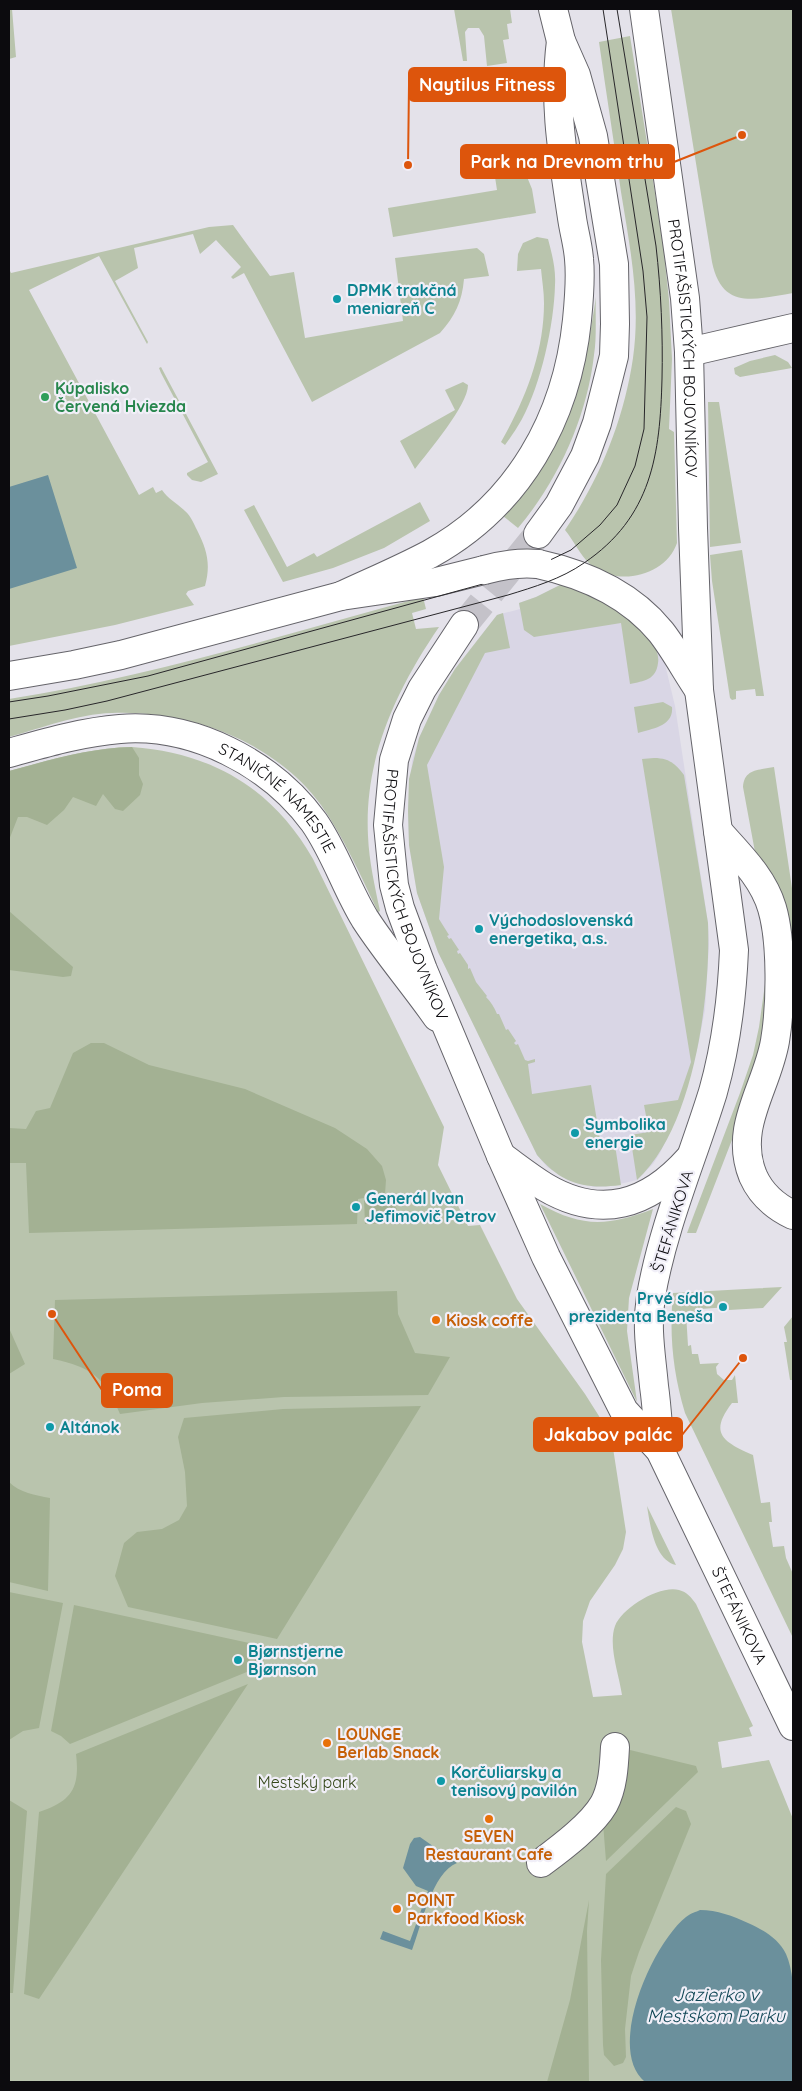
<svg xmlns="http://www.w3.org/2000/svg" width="802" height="2091" font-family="Quicksand,sans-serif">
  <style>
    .built { fill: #d9d6e5 }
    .green { fill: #b9c4ad }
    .forest { fill: #a3b193 }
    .water { fill: #6b909c }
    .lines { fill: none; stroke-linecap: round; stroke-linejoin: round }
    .tertiary-tunnel { stroke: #c4c2c9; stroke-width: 28; stroke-dasharray: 28 14; stroke-linecap: butt }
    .minor-casing { stroke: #65646a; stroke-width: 30 }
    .tertiary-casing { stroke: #65646a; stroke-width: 30 }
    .minor { stroke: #fff; stroke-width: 28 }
    .tertiary { stroke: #fff; stroke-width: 28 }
    .tram { stroke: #28272a; stroke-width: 1 }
    .minor-bridge-casing { stroke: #65646a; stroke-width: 30; stroke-linecap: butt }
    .minor-bridge { stroke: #fff; stroke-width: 28 }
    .culture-dot { fill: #0f9aa8; stroke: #f1eff8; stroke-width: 2 }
    .leisure-dot { fill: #2e9e5b; stroke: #f1eff8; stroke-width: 2 }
    .food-dot { fill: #e8710a; stroke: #f1eff8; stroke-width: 2 }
    .labels { text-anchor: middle; stroke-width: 4.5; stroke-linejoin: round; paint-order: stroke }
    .culture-label { font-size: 16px; font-weight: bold; fill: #0d838f; stroke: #f1eff8; text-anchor: start }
    .street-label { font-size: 16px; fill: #0c0b0e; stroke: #f1eff8 }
    .leisure-label { font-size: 16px; font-weight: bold; fill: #27864d; stroke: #f1eff8; text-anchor: start }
    .food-label { font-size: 16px; font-weight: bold; fill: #c56008; stroke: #f1eff8; text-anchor: start }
    .park-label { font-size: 16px; fill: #344718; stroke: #f1eff8 }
    .water-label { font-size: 18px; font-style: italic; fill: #0f4655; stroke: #f1eff8 }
    .leader { fill: none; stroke: #dd550c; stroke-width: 2 }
    .callout-dot { fill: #dd550c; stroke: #f1eff8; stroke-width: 2 }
    .callout { fill: #dd550c; stroke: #dd550c; stroke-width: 2 }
    .callout-label { font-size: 18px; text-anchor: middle; font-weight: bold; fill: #fff }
  </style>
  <rect width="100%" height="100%" fill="#e4e2ea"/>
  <path class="built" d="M562,584l92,59 3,8 7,9 11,46 33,217 1,22 -4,65 -7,36 -19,66 -19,41 -7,11 -16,16 -26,6 -17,1 -26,-7 -21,-13 -10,-12 -99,-203 -21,-59 -8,-48 -1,-34 4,-50 7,-23 20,-43 16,-26 42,-54 23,-6 -1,-6 17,-6z"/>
  <path class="green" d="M9,9h3l4,48 -7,2z
    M454,9h56l2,14 -5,1 2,15 -6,1 4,23 -20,3 -3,-30 -5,-8h-11l-3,4 2,29h-4z
    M671,9h122v284c-37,6 -71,18 -81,-31z
    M630,36l33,207 6,57 3,59 -3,70 5,3 3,111c-11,33 -61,45 -87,21 -10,-9 -16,-23 -25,-34 35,-51 59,-111 68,-172 8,-56 -3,-111 -12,-166 -7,-50 -15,-100 -22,-150z
    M525,172l7,17 4,24 -143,24 -5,-29 109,-18 -2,-13z
    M233,225l37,51 24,-4 11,66 98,-17 -8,-63 82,-10 7,6 5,22 -25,3c-2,23 -9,37 -24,54l-128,69 -68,-129 -11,6 -2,-2 10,-10 -25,-27 -16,14 -7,-20 -59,14 4,20 -23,13 33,61 -1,2 -48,-88 -70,34 110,205 14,-8 3,6 6,-3c6,9 15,13 23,21 6,5 9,13 12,19 10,20 14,34 8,56l-17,5 -2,3 8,11 -79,20 -106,21v-377l2,4 198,-46z
    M537,237l11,2c4,15 8,30 7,46 -1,40 -14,99 -33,134 -5,9 -11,18 -17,26l-4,-3c24,-42 43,-89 43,-139 0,-11 -2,-23 -3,-34l-24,2 1,-17 5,-11z
    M596,297c-1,19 1,39 -2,58 -7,62 -36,126 -76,173l-15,-12c14,-18 30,-36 42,-55 32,-50 42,-106 51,-164z
    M775,355l13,7 4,6 -52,9 -5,-3 -1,-6 16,-7z
    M161,367l57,107 -17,8 -9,-2 -5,-5v-2l21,-11 -47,-89 -2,-5z
    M463,382l5,3c0,20 -40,67 -53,84l-15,-28 55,-31 -10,-20z
    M708,402h11l22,141 -31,4z
    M420,502l10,19 -46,27 -51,20 -50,14 -39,-72 10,-5 33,62 27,-14 3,4z
    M742,550l22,146h-8l-1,-7 -19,2v8l-4,1 -2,-2 -18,-117 -2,-26z
    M562,584c16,6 32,12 47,20 17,9 53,37 49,59 -2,17 -14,18 -28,21l-9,-61 -87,14 -10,-7 -5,-27 17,-6z
    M423,597l3,12 -14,4 4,16 23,-2c-43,63 -75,131 -71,209 1,25 7,51 12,75l-2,1c-17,-36 -34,-74 -57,-107 -47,-64 -132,-95 -209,-92 -35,1 -70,15 -103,24v-38c140,-22 277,-65 414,-102z
    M503,613l7,35 -25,5 -58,112 17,102 -5,52 10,16 -2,1 2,3 2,-1 8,12 -2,1 1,3 2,-1 8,12v4l2,-1 6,14 11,14 -1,1c5,5 8,10 11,17h2l7,16 2,-1 8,12 -2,2 2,2 2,-1 7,16 3,1 7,-2v3l-7,2 4,30 59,-9 9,54 14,-1 7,47c-37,5 -60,-2 -84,-30l-99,-203 -21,-59 -8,-48 -1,-34 1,-32 10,-41 20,-43 16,-26 42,-54z
    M663,702l9,5c2,19 -20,22 -34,26l-4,-26z
    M132,747c81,6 141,42 181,112l131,268 -6,38 30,61 12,-1 37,74 68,95 26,41 15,97 -3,17 -8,16 -25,36 -7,20 -1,21 11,55 29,-2c-3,-21 -14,-49 -7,-69 7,-18 44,-41 64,-36 8,2 12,7 17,14l57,122 -4,2 3,8 -34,6 4,26 47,-8 24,59v263h-784v-1311c41,-11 80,-23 123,-24z
    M654,758c15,0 22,6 30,17l24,148c3,73 -14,205 -71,257l-7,-45 19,-3 -5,-27 34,-5 13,-38 -49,-303z
    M774,767l19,128v118l-4,3 -23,-142 -11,-22 -12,-65c1,-19 17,-17 31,-20z
    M765,948h6l-5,80 -31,104 -39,101h-9l53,-140 13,-38 6,-28 6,-43z
    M540,1204c43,24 68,22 113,5l-24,89 -2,33 10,71z
    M782,1287l-19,21 -34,2v-3l-29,2v3l-14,1 2,33 3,-1 1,9h6l2,10 19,-1 -3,4 1,7 7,6h8l3,-5 3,28h-6c-24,31 -8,39 21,52l8,48 9,-1 2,20h-3l4,25 11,-1 2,12 7,16v64l-108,-225c-12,-40 -16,-78 -12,-120z
    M793,1316v68l-1,-4h-2l-6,-38h3l-3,-15z
    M647,1506l29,59c-22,-5 -26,-41 -29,-59z"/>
  <path class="forest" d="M132,747l7,11v17l4,9 -3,11 -17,16 -8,-2 -12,-15 -7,12 -23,-9 -9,13 -17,15 -20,-8h-9l-9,23v-69c41,-11 80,-23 123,-24z
    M9,911l64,56 -2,9 -8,1 -54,-7z
    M91,1043h13l45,22 96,24 90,39 32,21 15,17 4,14 -1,14 12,15 -3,14 -29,1 -1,-26 -6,1 -1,25 -328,9 -3,-70h-17v-35l17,1 10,-18 14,-3 23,-55z
    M397,1291l1,23 17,39 35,4 -22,38 -144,2 -82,6 -82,11c-15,-36 -28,-47 -67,-55l2,-59z
    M9,1328l16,36 -16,10z
    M421,1406l-144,233 -149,-32 -13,-31 9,-33 13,-11 25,-3 17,-9 8,-14 -2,-34 -7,-35 6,-19 99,-9z
    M9,1482c11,11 26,13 41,16l-2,93 -39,-9z
    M9,1592l54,11 -24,125 -16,3 -14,9z
    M74,1605l198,43 -13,19 -189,77 -9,-8 -10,-5z
    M248,1684l-209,315 -15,-5 15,-182c33,-11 41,-24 37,-58z
    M630,1750l66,16 2,6 -92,89 -3,-38 15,-22 8,-25z
    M9,1800l18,11 -14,182h-4z
    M676,1807l10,4 5,13 -52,128 -8,24 -6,53 1,28 -3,6 -9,3 -10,-11 -1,-10 -2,-85 5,-86z
    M589,1900l-2,31 2,151h-42l23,-82z"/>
  <path class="water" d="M48,475l29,93 -68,21v-102z
    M420,1837l37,26c-25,9 -36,64 -45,87l-32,-11 3,-8 27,10 18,-50 -12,-5 -13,-18 7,-24 4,-6z
    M700,1910c17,0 33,6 48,13 14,6 31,16 38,31 13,28 7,95 7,128h-148c-40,-33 8,-139 41,-165 5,-4 10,-5 14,-7z"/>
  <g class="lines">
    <path class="tertiary-tunnel" d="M464,625l74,-91"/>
    <defs>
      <g id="minor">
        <path d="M689,352l104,-24"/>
        <path d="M538,564c46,10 92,30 123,68 14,18 25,39 38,58"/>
        <path d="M341,596c30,-14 61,-27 89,-42 89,-49 137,-136 147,-234 2,-20 4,-41 2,-61 -1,-14 -5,-27 -7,-41 -9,-61 -19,-114 -11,-177"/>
        <path d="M9,676l65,-11 47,-10 220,-59 95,-14 48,-12"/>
        <path id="s1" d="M9,753c36,-10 73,-21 111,-24 73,-6 151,34 194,93 21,30 32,66 51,97 22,34 49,65 72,98"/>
        <path d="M718,831c20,23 45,46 54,77 10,34 9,97 3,133 -8,47 -42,86 -22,135 8,18 23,31 40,39"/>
        <path d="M541,1863c20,-15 51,-38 63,-59 9,-17 10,-38 11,-57"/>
      </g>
      <g id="tertiary">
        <path id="s2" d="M644,9l41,289 4,54 4,176 6,162 35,260c-2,48 -8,96 -21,142 -21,68 -50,134 -62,204 -5,33 0,57 3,90 3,21 4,43 6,64"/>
        <path d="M538,534l21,-29 26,-49 12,-33 17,-67 1,-32 -1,-60 -21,-128 -17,-61 -15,-34 -8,-32"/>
        <path id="s3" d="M464,625l-42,64 -15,30 -13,41 -6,65 6,60 6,23 23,62 78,186 45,101 78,154 36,39 133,276"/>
        <path d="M501,1156c14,10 29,22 44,31 56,33 103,18 144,-28"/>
      </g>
    </defs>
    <use href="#minor" class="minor-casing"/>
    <use href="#tertiary" class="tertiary-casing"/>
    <use href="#minor" class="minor"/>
    <use href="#tertiary" class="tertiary"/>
    <path class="tram" d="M9,702l39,-6 100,-20 375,-103 48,-23 29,-25 17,-20 18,-39 9,-37 3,-112 -4,-46 -40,-262
      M9,719l56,-9 42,-9 401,-106c26,-8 53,-16 76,-32 68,-46 76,-109 78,-184 1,-44 -1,-89 -6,-133l-39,-237"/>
    <defs>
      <path id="minor-bridge" d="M484,570c18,-5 35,-8 54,-6"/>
    </defs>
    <use href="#minor-bridge" class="minor-bridge-casing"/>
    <use href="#minor-bridge" class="minor-bridge"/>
  </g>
  <g class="culture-dot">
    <circle cx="337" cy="299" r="5"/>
    <circle cx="479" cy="929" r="5"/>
    <circle cx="575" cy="1133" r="5"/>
    <circle cx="356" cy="1207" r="5"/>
    <circle cx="723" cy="1307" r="5"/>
    <circle cx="50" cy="1427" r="5"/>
    <circle cx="238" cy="1660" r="5"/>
    <circle cx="441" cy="1781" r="5"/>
  </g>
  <circle class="leisure-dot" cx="45" cy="397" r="5"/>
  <g class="food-dot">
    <circle cx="436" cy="1320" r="5"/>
    <circle cx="327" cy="1743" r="5"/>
    <circle cx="489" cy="1819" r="5"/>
    <circle cx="397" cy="1909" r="5"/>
  </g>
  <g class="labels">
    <g class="culture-label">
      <text x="347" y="296">DPMK trakčná<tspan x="347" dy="18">meniareň C</tspan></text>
      <text x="489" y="926">Východoslovenská<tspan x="489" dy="18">energetika, a.s.</tspan></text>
      <text x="585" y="1130">Symbolika<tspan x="585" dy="18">energie</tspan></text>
      <text x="366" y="1204">Generál Ivan<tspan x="366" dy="18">Jefimovič Petrov</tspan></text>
      <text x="713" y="1304" text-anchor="end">Prvé sídlo<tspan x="713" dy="18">prezidenta Beneša</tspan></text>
      <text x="60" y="1433">Altánok</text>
      <text x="248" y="1657">Bjørnstjerne<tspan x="248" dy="18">Bjørnson</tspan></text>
      <text x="451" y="1778">Korčuliarsky a<tspan x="451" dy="18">tenisový pavilón</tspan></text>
    </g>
    <g class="street-label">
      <text dy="6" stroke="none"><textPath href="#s2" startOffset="342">PROTIFAŠISTICKÝCH BOJOVNÍKOV</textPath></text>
      <text dy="6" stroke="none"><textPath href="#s1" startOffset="294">STANIČNÉ NÁMESTIE</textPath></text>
      <text dy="6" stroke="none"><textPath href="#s3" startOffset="292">PROTIFAŠISTICKÝCH BOJOVNÍKOV</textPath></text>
      <text transform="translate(672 1221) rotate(-73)" y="6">ŠTEFÁNIKOVA</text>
      <text dy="6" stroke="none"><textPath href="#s3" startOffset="1090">ŠTEFÁNIKOVA</textPath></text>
    </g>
    <g class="leisure-label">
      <text x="55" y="394">Kúpalisko<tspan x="55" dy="18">Červená Hviezda</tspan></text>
    </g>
    <g class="food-label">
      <text x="446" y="1326">Kiosk coffe</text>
      <text x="337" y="1740">LOUNGE<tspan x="337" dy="18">Berlab Snack</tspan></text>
      <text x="489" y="1842" text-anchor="middle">SEVEN<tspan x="489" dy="18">Restaurant Cafe</tspan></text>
      <text x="407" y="1906">POINT<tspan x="407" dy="18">Parkfood Kiosk</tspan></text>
    </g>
    <g class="park-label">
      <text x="307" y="1788">Mestský park</text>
    </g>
    <g class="water-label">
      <text x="716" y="2001">Jazierko v<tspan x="716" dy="21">Mestskom Parku</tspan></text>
    </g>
  </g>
  <path class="leader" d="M408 165L409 85M742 135L674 162M52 1314L102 1390M743 1358L682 1435"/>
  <g class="callout-dot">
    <circle cx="408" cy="165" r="5"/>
    <circle cx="742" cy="135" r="5"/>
    <circle cx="52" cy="1314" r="5"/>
    <circle cx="743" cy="1358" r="5"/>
  </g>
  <g class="callout">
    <rect x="409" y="68" width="156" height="33" rx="5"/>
    <rect x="461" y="145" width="213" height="33" rx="5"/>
    <rect x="102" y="1374" width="70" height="33" rx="5"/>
    <rect x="534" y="1418" width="148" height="33" rx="5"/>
  </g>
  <g class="callout-label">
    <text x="487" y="91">Naytilus Fitness</text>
    <text x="567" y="168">Park na Drevnom trhu</text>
    <text x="137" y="1396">Poma</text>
    <text x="608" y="1441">Jakabov palác</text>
  </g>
  <rect width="802" height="2091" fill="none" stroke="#0c0b0e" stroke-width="20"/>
</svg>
